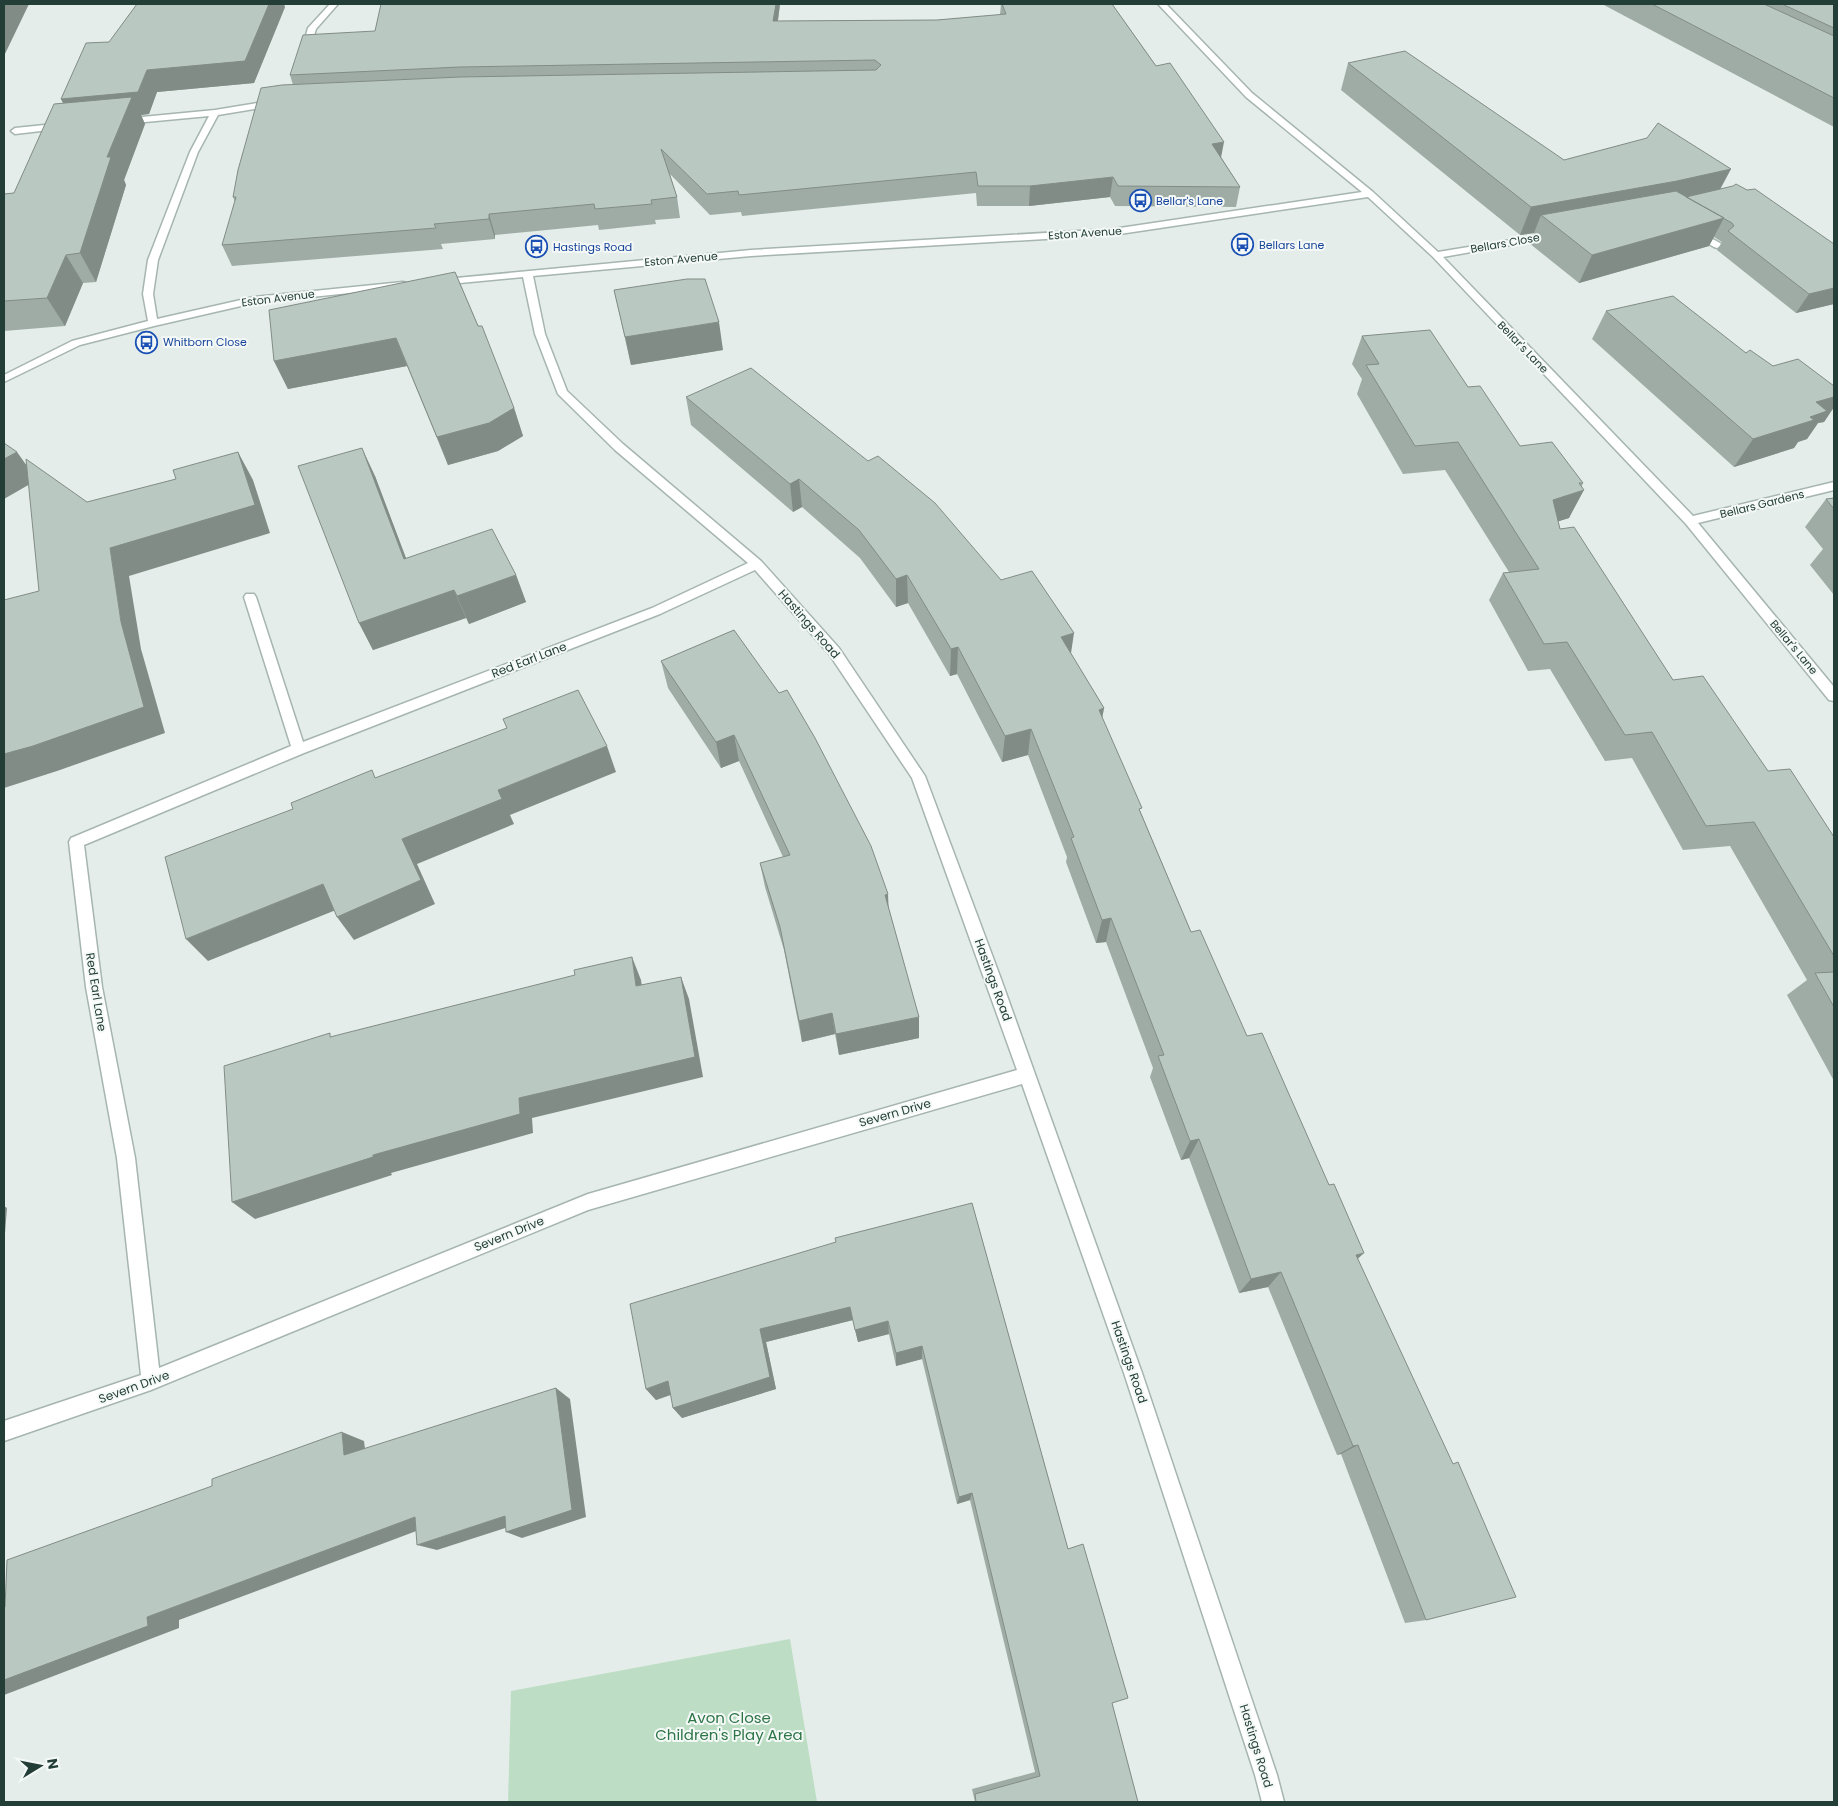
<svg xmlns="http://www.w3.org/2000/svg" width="1838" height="1806" font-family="Poppins,sans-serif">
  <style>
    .green { fill: #bddec5 }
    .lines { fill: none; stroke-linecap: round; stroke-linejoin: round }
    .minor-casing { stroke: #a6b5b0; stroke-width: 3 }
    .minor { fill: #fff; fill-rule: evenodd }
    .wall { fill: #9faca6 }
    .shaded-wall { fill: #828c87 }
    .building { fill: #b9c8c1; stroke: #828c87 }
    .labels { text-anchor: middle; stroke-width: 4; stroke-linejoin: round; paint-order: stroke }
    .far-transit-label { font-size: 11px; fill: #164399; stroke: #f4f9f7; text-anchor: start }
    .far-street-label { font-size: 11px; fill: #233e36; stroke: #f4f9f7 }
    .street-label { font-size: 12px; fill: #233e36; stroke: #f4f9f7 }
    .near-park-label { font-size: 15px; fill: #2e7547; stroke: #f4f9f7 }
  </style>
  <rect width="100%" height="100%" fill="#e4ede9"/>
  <path class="green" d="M790,1639l27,163h-309l3,-111z"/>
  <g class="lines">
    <defs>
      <path id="minor" d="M330,4h8l-22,25 -8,26h-6l-1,-2 7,-25z
        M1158,4h8l86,89 121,99 65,60 115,-19v4l-3,1 -107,19 250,259 141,-34v8l-136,33 136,164v14l-5,-1 -143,-176 -253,-267 -65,-60 -255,38 -362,21 -218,20 12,58 22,57 56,53 138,117 78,87 86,128 76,203 141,394 135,402 7,27h-22l-7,-27 -131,-402 -102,-289 -434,126 -437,180 -147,51v-20l137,-46 -24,-217 -31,-171 -17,-145 2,-4 220,-92 -47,-149 2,-3h8l2,3 47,145 349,-134 96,-45 -133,-113 -57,-56 -23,-60 -12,-57 -84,8 -5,-3 1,-2 316,-30 362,-21 249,-37 -116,-95zM755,570l74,84 83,124 105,292 -429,124 -429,174 -24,-210 -33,-171 -18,-142 220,-92 356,-139z
        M275,100l4,3 -1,2 -60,10 -20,37 -40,108 -5,34 4,25 97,-22 149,-15 4,1v4l-153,16 -100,23 -74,19 -76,37v-7l68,-34 76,-20 -5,-27 5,-34 42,-108 19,-36 -85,8 -3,-1v-4l94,-9z
        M64,123l4,3 -1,2 -52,6 -4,-3 4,-3z
        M1694,229l26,14 2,2 -5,3 -3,-1 -23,-13v-4z"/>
    </defs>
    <use href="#minor" class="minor-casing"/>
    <use href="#minor" class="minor"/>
  </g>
  <path class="wall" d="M780,4l-2,17 159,-1 63,-5 1,-11h111l109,153 19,30 -4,20 -121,-1 -5,-9 -81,9h-52l-1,-13 -234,23 -1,-4 -31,3 -40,-41 7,23 3,21 -25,2 1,4 -57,6 -1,-5 -103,10v4l-54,5 2,5 -211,17 -10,-21 13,-43 -2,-5 60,-112 -3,-10z
    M1602,4h232v123z
    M285,7l-31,76 -97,9 -8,22 -8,1 4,9 -21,56 2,5 -30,97 -13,1 -18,43 -61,5v-137l10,-1 49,-90 -2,-4 48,-57z
    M1348,63l216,97 157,29 113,115 -38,9 -79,-63 5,-8 -8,-5 -5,9 -130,37 -50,-40 5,-10 -14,2 -179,-145z
    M455,272l59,136 9,28 -25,15 -50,14 -41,-99 -119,23 -14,-28z
    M614,290l109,60 -92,15z
    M1606,311l228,75v21l-10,15 -6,1 -11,16 -9,3 -4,6 -60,19 -142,-128z
    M1362,336l106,51 52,59 63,37 -14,35 -11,3 2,8 113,151 95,91 66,66v244l-47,-86 20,-15 -77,-134 -47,4 -51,-92 -27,3 -55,-92 -22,2 -39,-71 14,-27 6,-1 -64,-102 -42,4 -46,-80 5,-15 -10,-15z
    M686,397l315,183 70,74 33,54 -2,10 39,95 50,119 56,104 111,223 68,361 -21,3 -64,-169 -4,1 -69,-168 -29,6 -50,-135 -8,2 -31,-83 3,-9 -47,-126 -10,1 -30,-81 1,-5 -39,-102 -26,7 -45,-88 -7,2 -42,-73 -12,4 -36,-49 -58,-51 -9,5 -102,-87z
    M375,476l31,83 110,16 10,27 -57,22 -3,-6 -93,32 -14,-27z
    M1834,498v97l-24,-30 13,-16 -18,-22 21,-28z
    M734,630l155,279 30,129 -80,17 -4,-21 -33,8 -18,-92 -19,-63 -5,-24 23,-6 -44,-96 -18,7 -53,-80 -7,-27z
    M972,1203l96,346 44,154 26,99h-163l-3,-13 63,-17 -65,-272 -13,4 -35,-145 -26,7 -7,-32 -31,8 -5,-22 -87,22 10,47 -94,29 -9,-10 -2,-13 -15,5 -10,-11z"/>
  <path class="shaded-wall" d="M5,4h24l-25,52v-50z
    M266,4h18l1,3 -31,76 -97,9 -8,22 -8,1 4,9 -21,56 2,5 -30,97 -16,-29 27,-96 -34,-36 -12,-22 86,-29z
    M776,4h4l-5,37 -2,-20z
    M1224,142l-4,21 -8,-19z
    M1731,169l-15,28 -175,18 -7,18 -14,2 11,-28z
    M1113,177l-3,20 -81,9 1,-20z
    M489,214l6,21v4l-6,-20z
    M1724,218l-15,28 -130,37 13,-28z
    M66,255l17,28 -18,43 -18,-28z
    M1834,288v16l-38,9 13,-19z
    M719,322l4,28 -92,15 -6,-28z
    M396,338l11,28 -119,23 -14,-28z
    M1834,397v10l-10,15 -6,1 -11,16 -9,3 -4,6 -60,19 19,-28 63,-37z
    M514,408l9,28 -25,15 -50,14 -11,-28z
    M362,448l13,28 42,111 -13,-28z
    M17,452l20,28 -33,19v-40z
    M238,452l15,28 17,53 -141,43 12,73 24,84 -108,38 -53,17v-34l117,-132 -11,-74z
    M799,479l3,28 -9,5 -3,-28z
    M1584,490l-15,28 -31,10 15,-28z
    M516,575l10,27 -57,22 -12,-28z
    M907,575l1,28 -12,4v-28z
    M454,590l12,28 -93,32 -14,-27z
    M1074,633l-4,27 -9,-23z
    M958,647l-1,27 -7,2 1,-27z
    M1104,708l-5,27v-25z
    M1031,729l-3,26 -26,7 3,-26z
    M734,735l5,26 -18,7 -5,-26z
    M607,746l9,26 -106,43 4,9 -97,40 18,40 -81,36 -17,-23 65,-78 96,-49z
    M323,884l18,24 -133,53 -22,-22z
    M888,894l1,23 -4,-22z
    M1111,918l-5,24 -10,1 6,-23z
    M632,957l9,23 4,28 -9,-22z
    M681,977l8,22 14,78 -171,41 1,15 -142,40 1,2 -137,44 -23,-17 141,-47 146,-57z
    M832,1013l3,21 -33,8 -3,-21z
    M919,1017v21l-80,17 -3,-21z
    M1199,1139l-10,19 -8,2 9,-19z
    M4,1206l3,2 -3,38z
    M1364,1253l-16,15 8,-13z
    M1281,1272l-13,15 -29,6 12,-14z
    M850,1307l3,13 -87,22 10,47 -94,29 -9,-10 87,-79z
    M888,1321l1,13 -31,8 -3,-12z
    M922,1346v13l-26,7v-13z
    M668,1381l10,11 -22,8 -10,-11z
    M556,1388l14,11 16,118 -64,21 -16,-6z
    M342,1432l22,9 3,23 -23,-9z
    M1358,1445l-17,9 -4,1 16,-9z
    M972,1493l-2,7 -13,4 2,-7z
    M505,1516l16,7 -84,27 -20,-5z
    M415,1517l20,7 -256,96v8l-175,67v-15l143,-63z"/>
  <path class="building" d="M137,4h132l-24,57 -98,9 -9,22 -77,7 25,-56 23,-1z
    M381,4h395l-3,17 164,-1 69,-6 -4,-10h110l44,62 14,-3 54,79 -12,2 28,43 -122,-1 -5,-9 -83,9h-52l-2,-14 -237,23 -1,-4 -31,3 -46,-45 16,48 -26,3 1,4 -57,5 -1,-5 -105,10v5l-55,5 2,4 -214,17 14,-48h-3l5,-27 23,-82 21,-3 178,-8 416,-7 5,-5 -6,-5 -415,7 -170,8 13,-40 72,-4z
    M1652,4h112l70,32v62z
    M1782,4h52v24z
    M1405,51l159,109 83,-22 11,-15 73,46 -54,12 -146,26 -183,-144z
    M132,97l-25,60h4l-31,96 -14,2 -19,43 -43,3v-107l10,-1 40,-89z
    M1736,184l11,6 8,-1 79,55v44l-25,6 -81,-63 6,-5 -2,-3 -9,-5h1l-38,-21 47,-11z
    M1676,191l48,27 -132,37 -51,-40z
    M455,272l23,54h4l32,82 -25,15 -52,14 -41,-99 -122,23 -5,-51z
    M687,279h18l14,43 -94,15 -11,-47z
    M1673,296l73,57 4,-3 23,16 25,-7 36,27v11l-18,5 11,9 -17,6 4,3 -61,19 -147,-128z
    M1430,330l38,57 12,-1 40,60 32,-4 31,41h-4l5,7 -31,10 7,29 14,-2 99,153 30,-4 65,95 22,-2 44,68v119l-80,-134 -48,4 -54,-94 -27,3 -58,-93 -23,2 -41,-71 36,-4 -81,-127 -43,4 -49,-81 13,-1 -17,-28z
    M751,368l117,93 10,-5 57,47 66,77 31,-9 42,62 -13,4 43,71 -5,2 43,98 -3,1 52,123 9,-2 47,106 15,-3 67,152 5,-1 30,69 -8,2 97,209 5,-2 58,135 -90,23 -68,-175 -5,1 -72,-174 -30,7 -52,-140 -9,2 -32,-85 6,-1 -53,-137 -9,2 -31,-82 3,-1 -43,-108 -26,7 -47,-89 -7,2 -44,-74 -11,4 -37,-49 -60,-51 -9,5 -104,-87z
    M4,443l13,9 -13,7z
    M362,448l42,111 88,-30 24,46 -59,21 -3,-6 -95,33 -61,-157z
    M238,452l17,53 -145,43 11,74 23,85 -111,39 -29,8v-154l35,-9 -13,-132 61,43 89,-23 -3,-9z
    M1834,498v11l-8,-10z
    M734,630l45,63 8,-3 28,48 56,108 17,48 -3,1 34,122 -83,17 -4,-21 -33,8 -19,-94 -20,-64 30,-8 -56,-120 -18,7 -55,-81z
    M578,690l29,56 -109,44 4,9 -100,40 19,41 -84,37 -14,-33 -137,55 -21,-82 128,-48 -2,-6 81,-33 3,8 132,-50 -4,-9z
    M632,957l4,29 45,-9 14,80 -176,41 1,16 -147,41v2l-141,45 -8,-136 106,-33v4l245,-62 -1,-5z
    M1834,972v35l-19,-34z
    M972,1203l96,346 15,-5 45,154 -16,5 26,99h-162l-1,-8 65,-18 -68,-283 -13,4 -37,-151 -26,7 -8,-32 -33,9 -5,-23 -90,22 10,48 -97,31 -5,-27 -22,8 -16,-85 206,-62 -1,-4z
    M556,1388l16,122 -66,22 -1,-16 -88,29 -2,-28 -268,100 1,9 -144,54v-73h1l2,-47 205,-74v-7l130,-47 2,23z"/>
  <defs>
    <symbol id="bus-ring" viewBox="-11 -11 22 22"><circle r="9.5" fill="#f4f9f7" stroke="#1a4fb4" stroke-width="1.5"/><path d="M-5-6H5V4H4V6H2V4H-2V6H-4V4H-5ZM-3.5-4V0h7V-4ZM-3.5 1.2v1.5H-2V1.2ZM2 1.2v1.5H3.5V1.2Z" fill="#1a4fb4"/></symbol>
  </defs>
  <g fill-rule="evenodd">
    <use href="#bus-ring" x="1128" y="188" width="25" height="25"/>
    <use href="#bus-ring" x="1230" y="232" width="25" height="25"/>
    <use href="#bus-ring" x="524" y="234" width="25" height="25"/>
    <use href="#bus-ring" x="134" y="330" width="25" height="25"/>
  </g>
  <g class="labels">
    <g class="far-transit-label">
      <text x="1156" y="205">Bellar's Lane</text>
      <text x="1259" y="249">Bellars Lane</text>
      <text x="553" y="251">Hastings Road</text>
      <text x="163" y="346">Whitborn Close</text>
    </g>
    <g class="far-street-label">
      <text transform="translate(1085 233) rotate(-4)" y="4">Eston Avenue</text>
      <text transform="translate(1505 243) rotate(-10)" y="4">Bellars Close</text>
      <text transform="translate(681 259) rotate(-5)" y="4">Eston Avenue</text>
      <text transform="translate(278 298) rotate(-7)" y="4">Eston Avenue</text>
      <text transform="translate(1523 347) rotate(46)" y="4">Bellar's Lane</text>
      <text transform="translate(1762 504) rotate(-14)" y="4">Bellars Gardens</text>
      <text transform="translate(1794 647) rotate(50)" y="4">Bellar's Lane</text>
    </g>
    <g class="street-label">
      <text transform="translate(809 624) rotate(49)" y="4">Hastings Road</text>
      <text transform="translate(529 660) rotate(-21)" y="4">Red Earl Lane</text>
      <text transform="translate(993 980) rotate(70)" y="4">Hastings Road</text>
      <text transform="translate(96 992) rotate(81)" y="4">Red Earl Lane</text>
      <text transform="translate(895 1113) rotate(-16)" y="4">Severn Drive</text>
      <text transform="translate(509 1234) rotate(-22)" y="4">Severn Drive</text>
      <text transform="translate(1129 1362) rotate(71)" y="4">Hastings Road</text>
      <text transform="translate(134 1387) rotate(-20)" y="4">Severn Drive</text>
      <text transform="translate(1256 1746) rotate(73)" y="4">Hastings Road</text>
    </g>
    <g class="near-park-label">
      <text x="729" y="1723">Avon Close<tspan x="729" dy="17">Children's Play Area</tspan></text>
    </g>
  </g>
  <rect width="1838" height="1806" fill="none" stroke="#233e36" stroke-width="10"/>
  <g transform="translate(40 1766) rotate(80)" stroke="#f4f9f7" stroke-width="4" paint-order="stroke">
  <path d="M0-4L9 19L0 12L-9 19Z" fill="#233e36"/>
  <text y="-8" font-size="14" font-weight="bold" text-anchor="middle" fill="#233e36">N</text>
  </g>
</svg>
